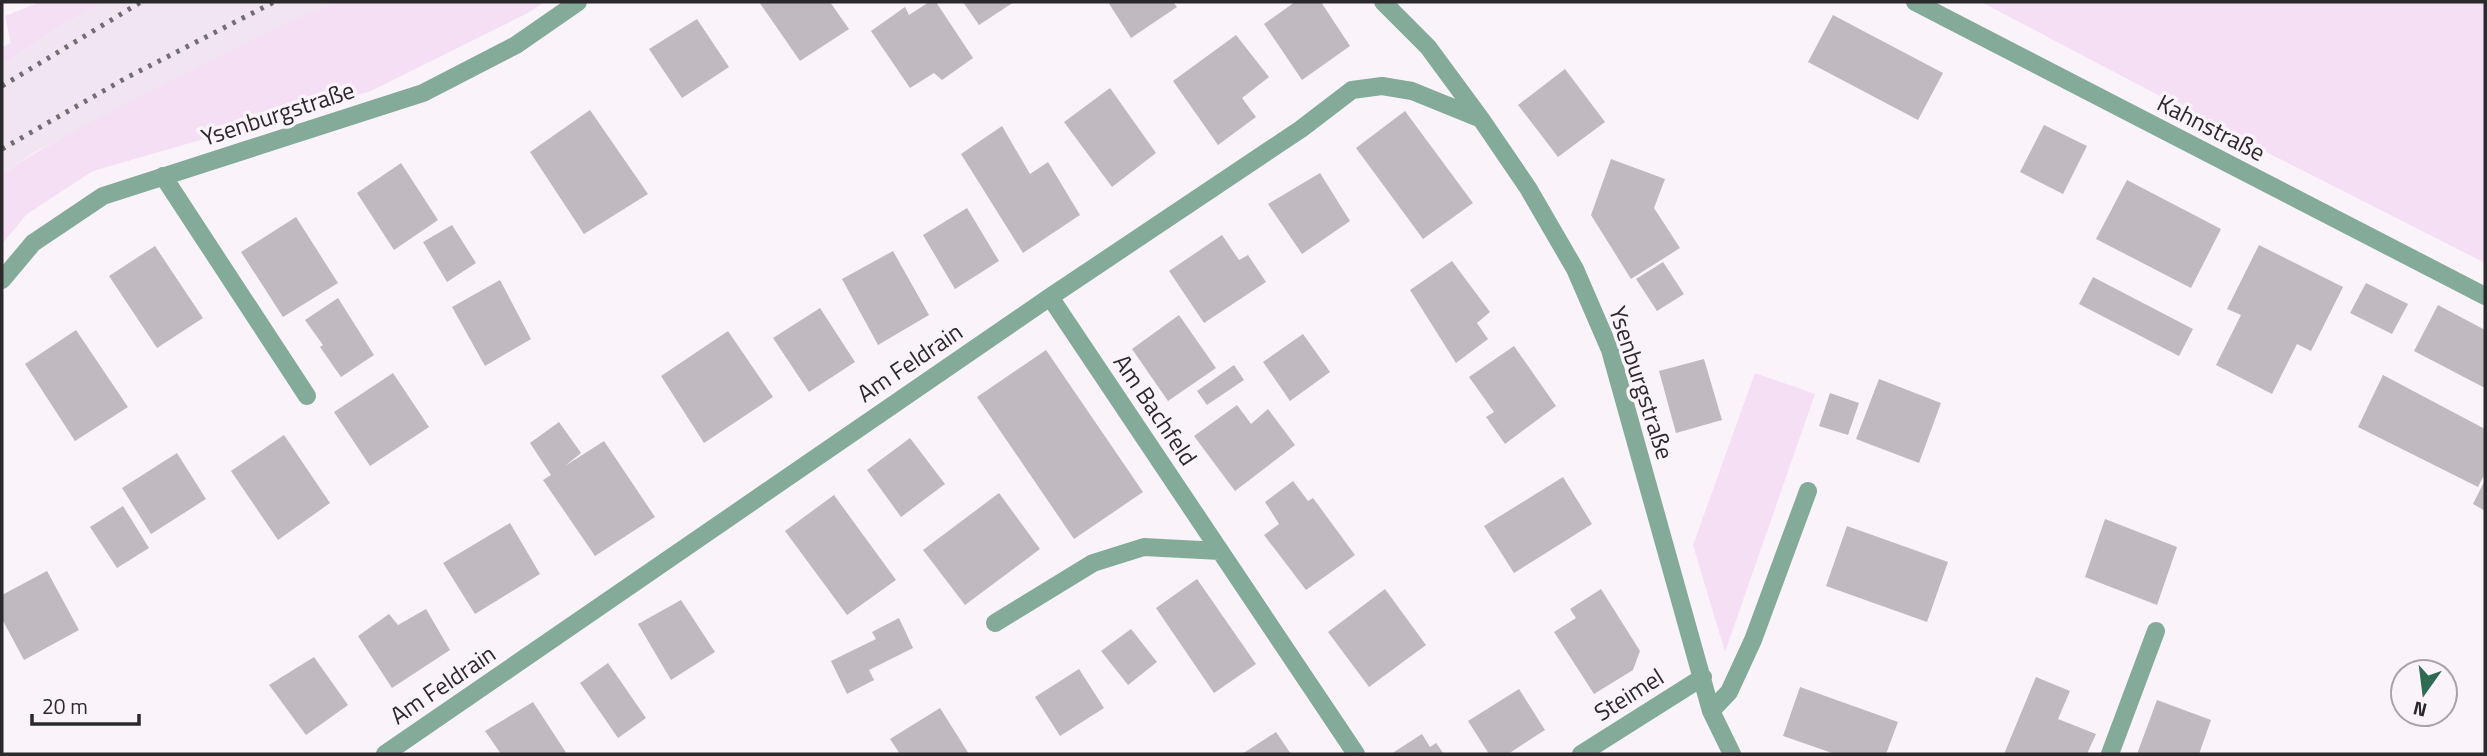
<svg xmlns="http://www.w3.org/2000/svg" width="2487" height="756" font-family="'Titillium Web',sans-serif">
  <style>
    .built { fill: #f1e5f1 }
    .green { fill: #f4dff4 }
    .building { fill: #c0b9bf }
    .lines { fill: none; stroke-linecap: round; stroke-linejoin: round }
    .service { stroke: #84ab99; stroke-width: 18 }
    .minor { stroke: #84ab99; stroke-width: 18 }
    .rail { stroke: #716e71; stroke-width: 5; stroke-dasharray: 3.5 7; stroke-linecap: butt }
    .labels { text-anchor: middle; stroke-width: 7; stroke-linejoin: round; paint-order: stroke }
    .street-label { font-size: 24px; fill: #2b292b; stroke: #faf4fa }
  </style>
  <rect width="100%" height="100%" fill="#faf4fa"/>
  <path class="built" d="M105,2h234l-193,92 -111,58 -33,22v-109l62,-41z"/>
  <path class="green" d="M40,2h65l-41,22 -62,41v-18l9,-4 -6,-27z
    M339,2h205l-14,10 -159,79 -278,80 -66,43 -25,30v-70c61,-40 127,-72 192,-105 47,-23 95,-50 145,-67z
    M1981,2h504v261l-213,-108z
    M1755,373l60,21 -90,258 -32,-107z"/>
  <path class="building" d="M759,2h71l19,27 -49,32z
    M929,2h7l37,56 -31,22 -8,-7 -24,15 -39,-57 34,-24 4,8z
    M963,2h51l-35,23z
    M1108,2h65l4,5 -46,31z
    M1295,2h26l29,44 -48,34 -38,-56z
    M1833,15l110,58 -25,47 -110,-58z
    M697,19l32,48 -47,31 -33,-49z
    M1236,35l33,42 -27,21 14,19 -38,28 -45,-64z
    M1565,69l40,53 -47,35 -40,-52z
    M1110,88l46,65 -44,34 -48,-65z
    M590,110l58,84 -64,40 -54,-82z
    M1405,111l68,92 -50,36 -67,-91z
    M2044,125l43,21 -24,48 -43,-22z
    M1002,126l28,48 18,-12 32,53 -57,38 -62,-99z
    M1611,159l54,20 -11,29 26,40 -49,31 -40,-64z
    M401,163l37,57 -44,30 -37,-57z
    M1320,173l30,48 -48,33 -34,-50z
    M2127,180l94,49 -30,59 -95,-49z
    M967,208l32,53 -44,28 -32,-54z
    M296,217l42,66 -55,34 -42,-65z
    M452,225l24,38 -29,19 -24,-40z
    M1222,235l17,25 9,-5 18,27 -62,41 -35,-52z
    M2259,245l84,42 -32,64 -14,-7 -25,50 -56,-29 25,-50 -14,-6z
    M155,246l48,72 -46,30 -48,-72z
    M893,251l36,64 -51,30 -36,-66z
    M1452,261l38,51 -13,11 11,16 -32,24 -46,-73z
    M1663,262l21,32 -27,17 -21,-32z
    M2093,277l100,52 -14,27 -100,-52z
    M500,280l31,59 -46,27 -33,-59z
    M2366,283l42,21 -16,30 -42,-21z
    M338,298l36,57 -33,22 -21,-30 3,-2 -18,-25z
    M2438,305l47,25v58l-71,-37z
    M820,308l35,54 -46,30 -36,-54z
    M1179,315l37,53 -48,33 -36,-52z
    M76,330l52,77 -53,34 -50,-77z
    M728,331l45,66 -69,46 -43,-67z
    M1303,334l27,38 -40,29 -27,-39z
    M1514,346l42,60 -51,38 -19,-27 8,-5 -25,-35z
    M1046,350l97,142 -69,47 -97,-142z
    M1704,359l18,61 -46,13 -17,-62z
    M1234,365l10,15 -37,25 -10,-14z
    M393,373l36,54 -59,39 -36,-54z
    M2383,375l102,54v44l-7,14 -120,-60z
    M1879,379l62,24 -22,60 -63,-24z
    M1830,393l29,10 -11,32 -29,-9z
    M1237,405l14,19 17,-15 27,36 -60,46 -41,-55z
    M559,422l22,31 -16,13 39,-25 51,76 -60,39 -52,-76 8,-5 -21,-32z
    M284,435l46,68 -52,37 -47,-69z
    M910,438l35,46 -44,33 -34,-47z
    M177,453l29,46 -55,35 -29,-46z
    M1563,477l29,47 -78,49 -30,-47z
    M2485,480v31l-12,-7z
    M1293,481l15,20 5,-3 42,57 -49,35 -42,-55 15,-11 -14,-22z
    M999,493l41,56 -75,56 -42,-55z
    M834,495l62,85 -49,35 -62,-84z
    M123,506l26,42 -32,20 -27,-41z
    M2105,519l72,28 -20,58 -72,-28z
    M510,523l30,51 -65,40 -32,-51z
    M1847,526l101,36 -21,60 -101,-36z
    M47,571l32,59 -55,30 -22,-41v-24z
    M1197,579l59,85 -42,29 -58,-85z
    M1385,589l41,56 -57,42 -41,-55z
    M1601,589l39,62 -7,19 -39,24 -40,-62 22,-14 -6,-9z
    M681,600l34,52 -44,28 -33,-56z
    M426,609l24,41 -58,38 -34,-52 31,-22 9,11z
    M899,618l14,30 -44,22 5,10 -27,14 -16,-33 45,-22 -4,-7z
    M1131,629l26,33 -29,23 -27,-34z
    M314,657l34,48 -42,30 -37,-50z
    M608,663l38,55 -28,20 -38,-55z
    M1079,669l25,39 -44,28 -25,-39z
    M2036,677l34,14 -12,28 38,15 -9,20h-83z
    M1800,687l98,35 -12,32h-51l-52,-18z
    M1519,689l26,41 -37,24h-19l-21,-33z
    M2157,700l54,20 -12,34h-62z
    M533,702l34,52h-66l-16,-23z
    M940,708l29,46h-69l-10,-15z
    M1276,732l15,22h-49z
    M1422,734l8,13 6,-4 8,11h-53z"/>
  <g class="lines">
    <path class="service" d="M163,176l144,220"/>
    <path class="minor" d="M1383,2l45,45 53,72 47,69 47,81 35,81 101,361 21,43
      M1915,2l570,294
      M2,280l31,-37 70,-47 320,-103 93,-48 62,-43
      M1050,297l306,457
      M995,623l98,-60 51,-16 76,4
      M1711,711l18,-19 24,-52 55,-149
      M385,754l665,-457 251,-168 51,-39 30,-4 30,5 69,28
      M1581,754l122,-77
      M2110,754l46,-123"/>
    <path class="rail" d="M2,86l139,-84
      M2,149l124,-71 148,-76"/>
  </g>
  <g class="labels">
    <g class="street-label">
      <text transform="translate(278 114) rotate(-18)" y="8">Ysenburgstraße</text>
      <text transform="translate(2211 128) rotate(27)" y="8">Kahnstraße</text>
      <text transform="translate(910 363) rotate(-34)" y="8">Am Feldrain</text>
      <text transform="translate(1641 383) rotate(72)" y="8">Ysenburgstraße</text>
      <text transform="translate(1155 410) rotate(56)" y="8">Am Bachfeld</text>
      <text transform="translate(443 685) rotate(-34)" y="8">Am Feldrain</text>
      <text transform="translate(1629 695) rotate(-32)" y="8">Steimel</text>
    </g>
  </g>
  <rect width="2487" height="756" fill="none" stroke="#2b292b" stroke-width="7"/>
  <g transform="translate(2424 693) rotate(194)"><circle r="33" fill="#faf4fa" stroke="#a7a3a7" stroke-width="2"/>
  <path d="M0-5L12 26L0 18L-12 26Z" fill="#2f6a53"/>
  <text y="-10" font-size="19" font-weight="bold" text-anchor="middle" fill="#2b292b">N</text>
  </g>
  <path d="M32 714v10h107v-10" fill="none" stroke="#2b292b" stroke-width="3.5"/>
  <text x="42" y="714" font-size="21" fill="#2b292b" stroke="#faf4fa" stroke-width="5" paint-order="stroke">20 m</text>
</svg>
